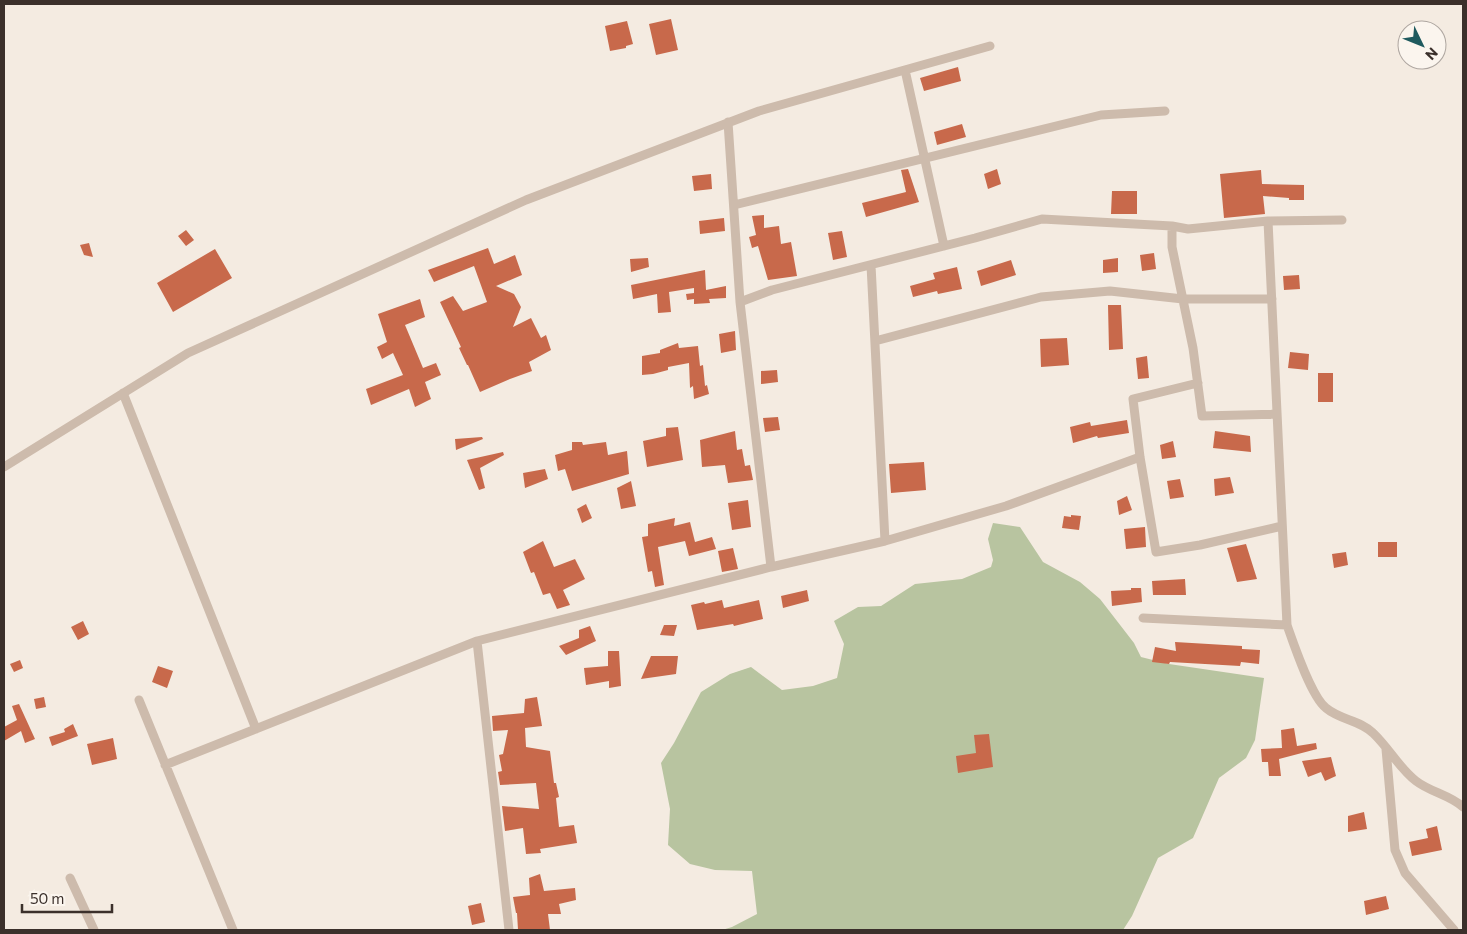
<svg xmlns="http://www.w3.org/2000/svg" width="1467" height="934" font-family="Commissioner,sans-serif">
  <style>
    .green { fill: #b8c4a0 }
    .building { fill: #c8694b }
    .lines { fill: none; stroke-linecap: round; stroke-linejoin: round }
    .street { stroke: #cdbbac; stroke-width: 9 }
  </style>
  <rect width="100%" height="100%" fill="#f4ebe1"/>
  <path class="green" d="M993,523l27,4 23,35 37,20 20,17 34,44 7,14 28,7 95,14 -9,62 -9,18 -27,20 -26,60 -35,20 -26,58 -9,14h-401l10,-3 25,-13 -5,-43 -37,-1 -25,-6 -22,-19 2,-36 -9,-46 13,-20 27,-51 29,-18 21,-7 31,23 31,-4 24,-8 7,-34 -10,-23 24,-14 23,-1 34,-22 47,-5 29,-12 2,-7 -5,-21z"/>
  <path class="building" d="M671,19l7,31 -22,5 -7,-31z
    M627,21l6,23 -7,2v2l-16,3 -5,-25z
    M958,67l3,14 -37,10 -4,-13z
    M962,124l4,13 -29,8 -3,-13z
    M908,169l11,33 -53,15 -4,-14 44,-11 -5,-22z
    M997,169l4,15 -13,5 -4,-15z
    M1261,170l1,14 42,1v15h-15v-2l-26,-2 2,18 -41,4 -4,-44z
    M711,174l1,15 -18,2 -2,-15z
    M1112,191h25v23h-26z
    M764,215v13l15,-2 2,18 10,-2 6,34 -29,4 -10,-34 -6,2 -3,-11 7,-2 -4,-19z
    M724,218l1,13 -25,3 -1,-13z
    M186,230l8,10 -8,6 -8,-10z
    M842,231l5,26 -14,3 -5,-27z
    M89,243l4,14 -9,-2 -4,-10z
    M488,248l6,16 21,-9 7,20 -26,11 18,8 7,13 -8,20 18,-9 10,20 5,-3 5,15 -22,12 3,9 -22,8 -30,13 -12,-27h-1l-8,-17 2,-1 -21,-45 13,-6 10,15 24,-9 -13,-36 -40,16 -6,-12z
    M215,249l17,29 -59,34 -16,-29z
    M1154,253l2,16 -14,2 -2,-16z
    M648,258l1,9 -18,5 -1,-13z
    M1118,258v14l-15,1v-13z
    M1011,260l5,15 -35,11 -4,-15z
    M957,267l5,22 -24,5 -1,-3 -24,6 -3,-11 25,-7 -2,-6z
    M705,270l1,20 20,-4v12l-17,1 1,4 -16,1v-5l-7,1 -1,-6 8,-1v-5l-25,4 2,20 -13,1 -1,-19 -24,5 -2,-14z
    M1299,275l1,14 -16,1 -1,-14z
    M420,299l5,18 -20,8 18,43 13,-5 5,12 -16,7 6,17 -16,8 -6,-18 -38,16 -5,-16 37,-14 -10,-22 -11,6 -5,-12 10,-5 -9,-28z
    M1108,305h13l2,44 -14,1z
    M735,331l1,19 -15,3 -2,-19z
    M1067,338l2,27 -28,2 -1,-28z
    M678,343l1,5 19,-2 2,20 3,-1 2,21 2,-1 2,9 -15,5 -1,-13 -3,2 -1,-25 -21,4v3l-15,4 -11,1v-19l18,-3v-3z
    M1290,352l19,2 -1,16 -20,-2z
    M1147,356l2,22 -11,1 -2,-21z
    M777,370l1,12 -17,2v-13z
    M1318,373h15v29h-15z
    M778,417l2,13 -15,2 -2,-14z
    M1127,420l2,13 -31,5 -1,-2 -24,7 -3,-16 20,-5 1,4z
    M678,427l5,33 -36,7 -4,-26 23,-5v-8z
    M735,431l2,19 5,-1 3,17 5,-1 3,15 -25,3 -3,-18 -23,2 -2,-27z
    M1215,431l35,5 1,16 -38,-4z
    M482,437l1,2 -27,11 -1,-11z
    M1173,441l3,16 -14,2 -2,-14z
    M572,442h10l1,3 23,-3 2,13 19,-4 2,23 -57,17 -7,-22 -7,2 -3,-16 17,-5z
    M503,452l1,3 -24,13 5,20 -6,2 -12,-30z
    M924,462l2,28 -35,3 -2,-29z
    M545,469l3,10 -23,9 -2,-15z
    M1230,477l4,16 -19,3 -1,-17z
    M1180,479l4,18 -14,2 -3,-18z
    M631,481l5,25 -15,3 -4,-21z
    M1127,496l5,14 -13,5 -2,-14z
    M748,500l3,27 -19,3 -4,-27z
    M586,504l6,14 -10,5 -5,-14z
    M1071,515l10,1 -2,14 -17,-2 2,-12 7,1z
    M675,518l-1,8 16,-4 5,20 17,-5 4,12 -27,7 -4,-15 -27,6 6,38 -9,2 -3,-16 -4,1 -6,-35 6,-1v-12z
    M1145,527l1,20 -20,2 -2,-20z
    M543,541l11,26 21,-8 10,20 -22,11 7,15 -13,4 -7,-16 -7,2 -9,-23 -3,1 -8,-21z
    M1378,542h19v15h-19z
    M1246,544l11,35 -20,3 -10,-34z
    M733,548l5,21 -16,3 -4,-21z
    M1346,552l2,13 -14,3 -2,-14z
    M1185,579l1,16h-33l-1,-14z
    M1131,588h10l1,14 -30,4 -1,-15 20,-1z
    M807,590l2,11 -26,7 -2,-12z
    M722,600l2,8 35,-8 4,19 -29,7 -1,-2 -36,6 -6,-25 13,-3 1,2z
    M83,621l6,13 -11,6 -7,-13z
    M664,625h13l-3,11 -14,-1z
    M590,626l6,15 -30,14 -7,-9 20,-8v-8z
    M1175,642l67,4v3l18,1 -1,14 -18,-2 -1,4 -70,-4 -1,2 -17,-2 3,-15 21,4z
    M608,651h11l2,35 -12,2v-7l-23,4 -2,-17 24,-2z
    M651,656h27l-2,18 -35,5z
    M20,660l3,8 -9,4 -4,-8z
    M158,666l15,5 -6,17 -15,-6z
    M44,697l2,10 -10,2 -2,-10z
    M537,697l5,29 -17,2 1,19 24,4 4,32h2l3,14 -3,1 3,29 15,-2 3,18 -37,6 1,4 -15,1 -3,-26 -18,3 -3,-25 37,3 -3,-26 -36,2 -2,-13 4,-1 -3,-16 4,-1 5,-24 -15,1 -1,-15 32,-3 1,-14z
    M19,704l16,35 -10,4 -4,-12 -17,10v-14l13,-7 -5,-14z
    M73,724l5,12 -26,10 -3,-9 16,-5 -1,-3z
    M1294,728l3,18 19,-3 1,6 -38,10 2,17h-12l-1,-14h-6l-1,-13 21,-1 -1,-18z
    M989,734l4,33 -35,6 -2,-17 20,-3 -2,-18z
    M113,738l4,21 -25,6 -5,-21z
    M1331,757l5,19 -11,5 -4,-9 -13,5 -6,-16z
    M1364,812l3,17 -19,3v-16z
    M1437,826l5,24 -30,6 -3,-14 19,-4 -2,-9z
    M540,874l4,17 31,-3 1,12 -17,4 2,10h-13l2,16h-32l-1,-17h-1l-3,-16 17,-2 -1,-17z
    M1386,896l3,13 -23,6 -2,-14z
    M481,903l4,19 -13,3 -4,-19z"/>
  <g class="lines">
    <path class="street" d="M905,70l39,176
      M728,122l12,180 31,265
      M734,205l367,-90 64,-4
      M1268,221l19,404c7,20 24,71 39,83 14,12 34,12 47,25 16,15 26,35 43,48 14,11 34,14 47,26
      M1172,226v21l21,101 9,68 75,-2
      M871,265l14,276
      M740,302l32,-12 203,-52 67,-19 130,7 16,3 80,-8 74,-1
      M875,341l166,-44 69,-6 73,8h89
      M1198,383l-65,16 7,58 16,95 44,-7 82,-19
      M123,393l133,336
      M4,467l184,-114 338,-153 233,-89 231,-65
      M1143,618l144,7
      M477,641l32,289
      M139,700l94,230
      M1386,749l9,101 10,23 49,57
      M165,765l312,-124 294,-74 114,-26 121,-35 134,-49
      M70,878l24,52"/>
  </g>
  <rect width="1467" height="934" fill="none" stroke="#3b302b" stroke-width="10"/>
  <g transform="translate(1422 45) rotate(133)"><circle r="24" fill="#fbf5ee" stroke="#aea6a0"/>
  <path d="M0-4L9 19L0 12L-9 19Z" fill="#1f5a5e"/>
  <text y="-8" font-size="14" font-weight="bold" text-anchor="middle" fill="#3b302b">N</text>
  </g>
  <path d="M22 904v8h90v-8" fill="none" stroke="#3b302b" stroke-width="2.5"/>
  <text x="30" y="904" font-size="15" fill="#3b302b" stroke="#fbf5ee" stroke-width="4" paint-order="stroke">50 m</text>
</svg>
